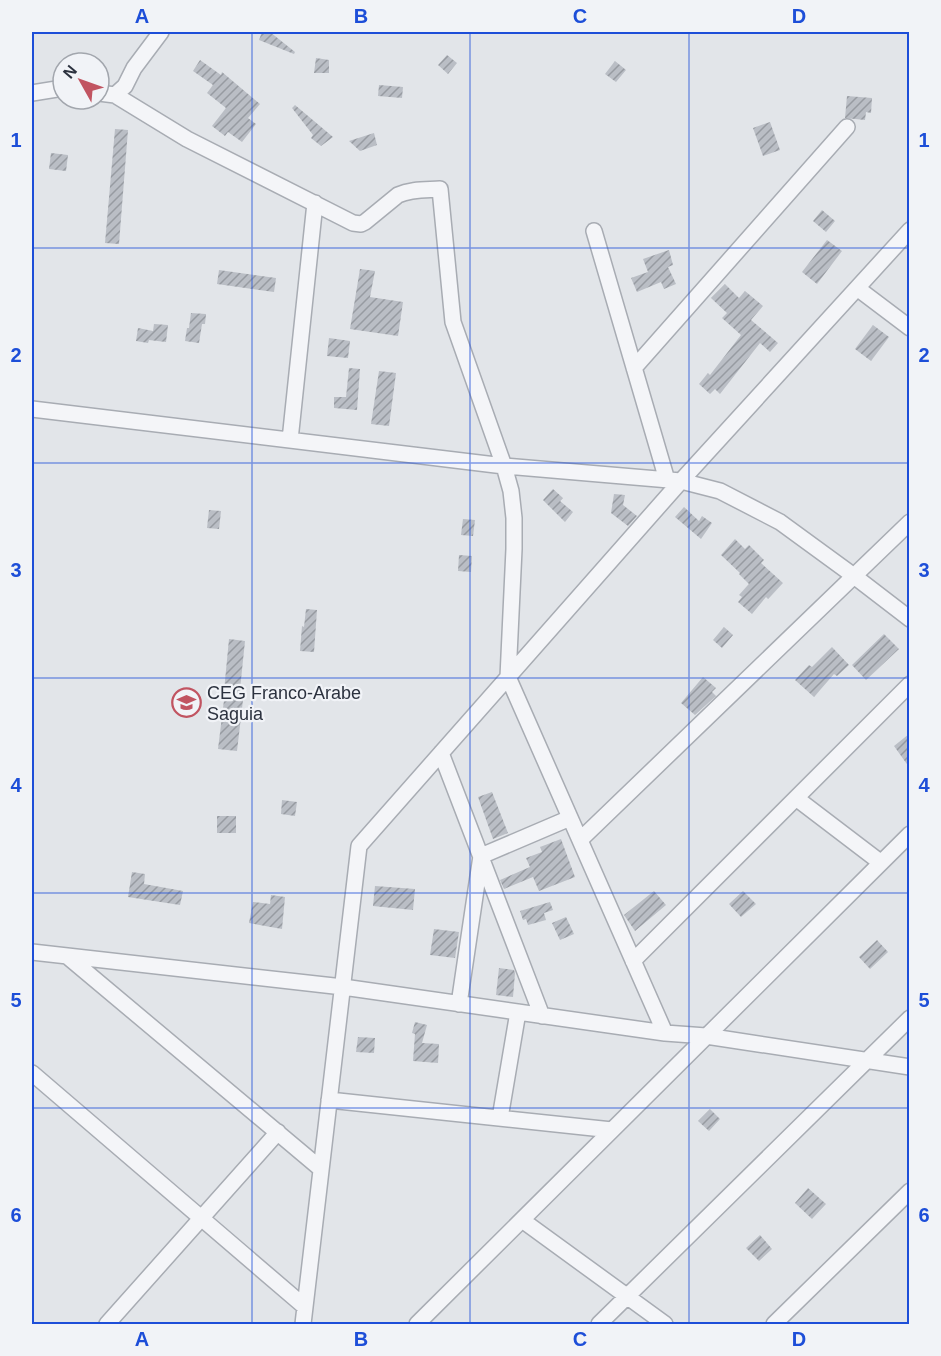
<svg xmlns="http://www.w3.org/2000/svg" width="941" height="1356" font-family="Helvetica,sans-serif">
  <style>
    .building { fill: url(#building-hatch) }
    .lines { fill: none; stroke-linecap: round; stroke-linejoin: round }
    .minor-casing { stroke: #a8acb3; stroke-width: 18 }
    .minor { stroke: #f4f5f8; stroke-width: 15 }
    .grid { fill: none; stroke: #1d4ed8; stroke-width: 1.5; stroke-opacity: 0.55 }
    .labels { text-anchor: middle; stroke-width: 4.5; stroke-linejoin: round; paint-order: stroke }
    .poi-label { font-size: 18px; fill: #2c323f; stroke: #f1f3f7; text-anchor: start }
    .neatline { fill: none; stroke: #1d4ed8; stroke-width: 2 }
    .grid-label { font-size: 20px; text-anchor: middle; font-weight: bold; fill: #1d4ed8 }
  </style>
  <defs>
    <pattern id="building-hatch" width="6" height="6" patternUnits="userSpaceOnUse" patternTransform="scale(1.5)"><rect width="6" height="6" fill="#babec5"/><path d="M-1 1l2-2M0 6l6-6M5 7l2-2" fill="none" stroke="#979ba1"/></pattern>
  </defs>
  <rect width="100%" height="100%" fill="#e2e5e9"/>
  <path class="building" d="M262,32h8l25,20 -1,2 -35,-14z
    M447,55l10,8 -9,11 -10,-9z
    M316,58l13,2v13h-15z
    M200,60l21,15 1,-3 38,32 -12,14 8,6 -14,18 -14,-10 -3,4 -13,-10 14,-18 -19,-15 6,-8 -20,-14z
    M615,61l11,9 -10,12 -11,-8z
    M379,85l24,2 -1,11 -24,-2z
    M847,96l25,2 -1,15 -5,-1 -1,8 -20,-2z
    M295,105l38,32 -12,9 -10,-8 2,-3 -21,-27z
    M770,122l10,28 -17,6 -10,-28z
    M115,129l13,1 -9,114 -14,-1z
    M374,133l3,12 -17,6 -11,-10z
    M51,153l17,2 -2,16 -17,-2z
    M822,210l13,11 -9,11 -13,-11z
    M827,240l15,11 -25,33 -15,-12z
    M669,250l4,15 -5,2 8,17 -12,5 -3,-7 -24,10 -6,-14 17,-6 -5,-13z
    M360,269l15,2 -5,26 33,5 -5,34 -48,-7z
    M219,270l57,8 -2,14 -57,-8z
    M725,284l14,14 6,-7 18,15 -12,14 27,23 -8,9 -10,-9 -40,51 -5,-5 -5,5 -11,-10 9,-11 2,2 31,-40 -19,-17 5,-5 -16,-15z
    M191,313l15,1 -1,10h-3l-3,19 -14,-2 2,-13h2z
    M154,324l14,1 -2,17 -17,-2 -1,3 -12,-2 2,-13 15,3z
    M873,325l16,12 -18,24 -16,-12z
    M329,338l21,3 -2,17 -21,-2z
    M349,368l11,1 -3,41 -23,-2v-11h12z
    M379,371l17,2 -7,53 -18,-2z
    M553,489l10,9 -3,3 13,11 -8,10 -22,-22z
    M614,494l11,1 -2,10 14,11 -9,10 -17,-13z
    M684,507l15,14 3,-5 10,7 -11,16 -26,-22z
    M209,510l12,1 -2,18 -12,-1z
    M463,519l12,1 -2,16 -12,-1z
    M735,539l10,10 4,-4 15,15 -3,3 22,20 -15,16 -2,-2 -14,17 -14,-12 4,-5 -3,-2 10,-11 -10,-10 1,-1 -19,-18z
    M459,555l13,1 -1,16 -13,-1z
    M306,609l11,1 -3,42 -14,-1 2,-25 2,1z
    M724,627l9,8 -11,13 -9,-8z
    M884,634l15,15 -33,31 -14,-15z
    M229,639l16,2 -6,58 4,1 -6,51 -19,-2 7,-57 -1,-1z
    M832,647l17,18 -12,11 -3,-2 -20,23 -19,-17 14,-15 3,2z
    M703,677l13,11 -4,4 4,4 -21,19 -14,-12z
    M909,734v33l-15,-21z
    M492,792l16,41 -15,6 -15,-42z
    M282,800l15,2 -2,14 -14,-2z
    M217,816h19v17h-19z
    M561,839l14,38 -36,14 -6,-14 -29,12 -4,-9 30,-13 -4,-9 16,-6 -2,-5z
    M132,872l13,2 -1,10 39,7 -3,14 -52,-8z
    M375,886l40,3 -2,21 -40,-4z
    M654,891l12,14 -31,26 -11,-16z
    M743,891l13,13 -15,13 -12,-13z
    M271,895l14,2 -3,32 -33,-6 4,-21 17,2z
    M550,902l3,8 -9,3 2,7 -18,5 -2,-6 -3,1 -3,-9z
    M566,917l8,17 -14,6 -8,-17z
    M434,929l25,3 -4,26 -25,-3z
    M877,940l11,12 -18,17 -11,-12z
    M499,968l15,2 1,3 -2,24 -17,-2z
    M415,1022l12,3 -5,18 17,1 -1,19 -25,-2 2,-27 -3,-1z
    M358,1037l17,1 -1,15 -18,-1z
    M710,1109l10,10 -11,12 -11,-10z
    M808,1188l18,16 -14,15 -17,-16z
    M760,1235l12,14 -13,12 -13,-13z"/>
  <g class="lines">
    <defs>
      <path id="minor" d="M32,93l31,-5
        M99,93l16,2 10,-9 9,-18 27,-36
        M115,95l72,44 166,84 8,1 4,-2 33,-27c13,-6 28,-5 42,-6l13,133 51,144 7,25 3,27v31l-6,128 157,356
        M594,231l73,249
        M857,288l53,40
        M634,368l213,-241
        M32,409l472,57 177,15 39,10 60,31 74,54 56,43
        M290,440l25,-237
        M441,753l101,263
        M796,798l84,64
        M580,840l330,-318
        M32,952l311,35 322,46 41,3 204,31
        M67,956l254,213
        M633,961l277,-277
        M459,1004l22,-148 89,-38
        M32,1073l273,234
        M329,1100l283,30
        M500,1118l18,-106
        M522,1220l143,104
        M107,1324l171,-192
        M303,1324l56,-478 322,-365 229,-251
        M417,1324l493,-490
        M599,1324l311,-306
        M774,1324l136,-133"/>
    </defs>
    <use href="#minor" class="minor-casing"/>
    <use href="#minor" class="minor"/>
  </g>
  <path class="grid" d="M252,32v1292M470,32v1292M689,32v1292M32,248h878M32,463h878M32,678h878M32,893h878M32,1108h878"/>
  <defs>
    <symbol id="school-ring" viewBox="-11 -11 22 22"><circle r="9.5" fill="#f1f3f7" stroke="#c15461" stroke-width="1.5"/><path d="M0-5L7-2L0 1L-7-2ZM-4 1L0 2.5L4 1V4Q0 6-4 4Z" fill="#c15461"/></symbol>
  </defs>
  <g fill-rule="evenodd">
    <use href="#school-ring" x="170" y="686" width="33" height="33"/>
  </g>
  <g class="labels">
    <g class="poi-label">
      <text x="207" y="699">CEG Franco-Arabe<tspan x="207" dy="21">Saguia</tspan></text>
    </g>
  </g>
  <rect width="941" height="1356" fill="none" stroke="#f1f3f7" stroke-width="66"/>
  <g transform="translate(81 81) rotate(310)"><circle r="28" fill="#f1f3f7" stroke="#a2a6ad" stroke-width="1.5"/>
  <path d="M0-4.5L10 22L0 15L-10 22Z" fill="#c15461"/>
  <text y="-9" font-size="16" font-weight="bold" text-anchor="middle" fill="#2c323f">N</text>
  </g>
  <rect x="33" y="33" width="875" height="1290" class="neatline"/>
  <g class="grid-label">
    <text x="142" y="23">A</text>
    <text x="361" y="23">B</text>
    <text x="580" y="23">C</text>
    <text x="799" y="23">D</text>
    <text x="16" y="147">1</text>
    <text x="924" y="147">1</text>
    <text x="16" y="362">2</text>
    <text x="924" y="362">2</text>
    <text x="16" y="577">3</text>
    <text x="924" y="577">3</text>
    <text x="16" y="792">4</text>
    <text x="924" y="792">4</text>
    <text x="16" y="1007">5</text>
    <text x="924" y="1007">5</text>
    <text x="16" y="1222">6</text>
    <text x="924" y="1222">6</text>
    <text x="142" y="1346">A</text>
    <text x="361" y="1346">B</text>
    <text x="580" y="1346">C</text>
    <text x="799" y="1346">D</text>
  </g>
</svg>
